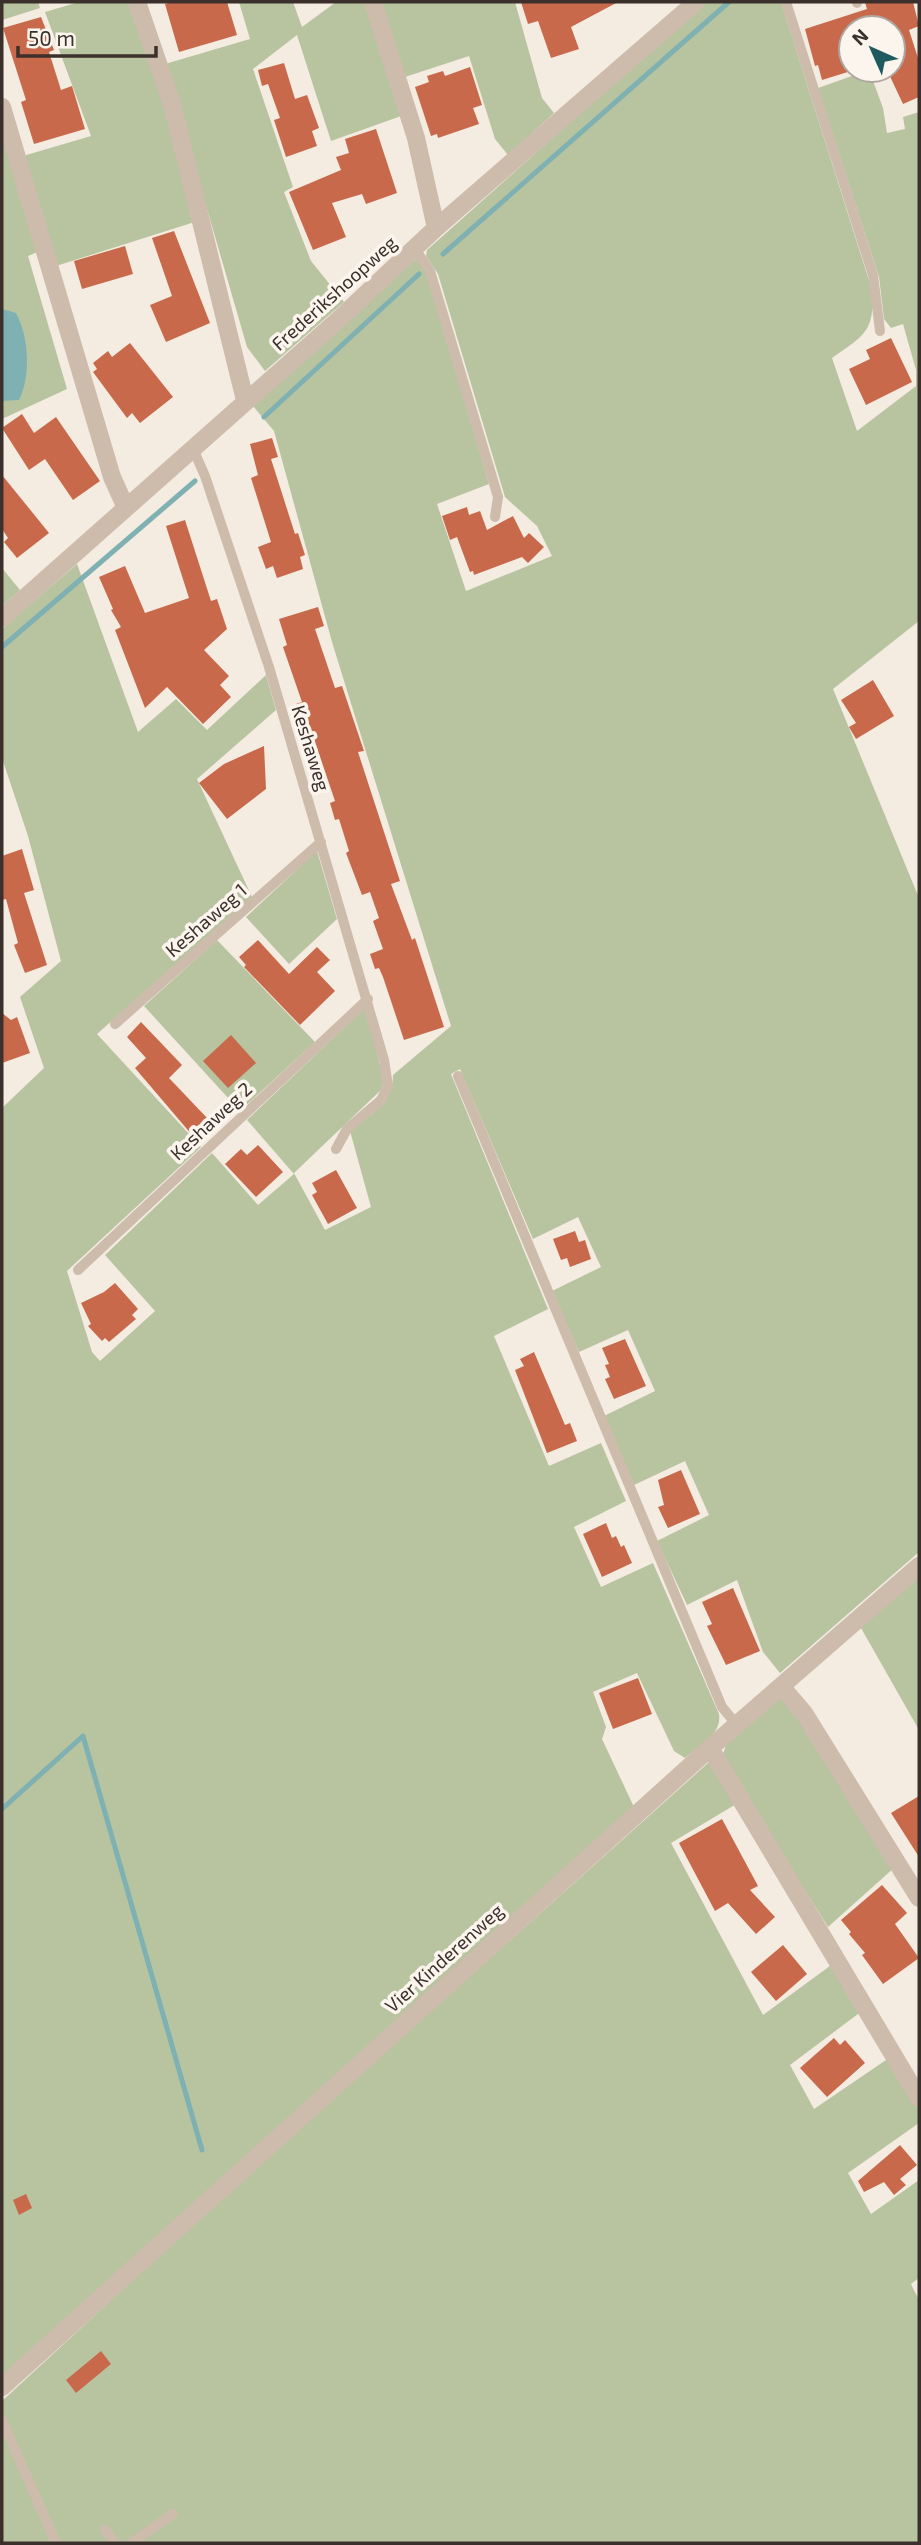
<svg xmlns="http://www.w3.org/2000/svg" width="921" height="2545" font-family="'Exo 2',sans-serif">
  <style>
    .green { fill: #b8c4a0 }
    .water { fill: #7fb0b2 }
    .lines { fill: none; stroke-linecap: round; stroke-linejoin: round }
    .stream { stroke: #7fb0b2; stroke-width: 5 }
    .building { fill: #c8694b }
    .service { stroke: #cdbbac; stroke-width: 10 }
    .minor { stroke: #cdbbac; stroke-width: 18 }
    .labels { text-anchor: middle; stroke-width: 7; stroke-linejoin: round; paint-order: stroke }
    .street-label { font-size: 19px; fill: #3b302b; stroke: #fbf5ee }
  </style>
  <rect width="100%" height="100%" fill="#f4ebe1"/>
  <path class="green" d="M2,2h36l2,6 -38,12z
    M79,2h53l69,218 -145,46 -33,-110 68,-20 -46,-124z
    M239,2h54l9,25 34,-25h33l35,113 -73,26 -34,-106 -44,34 40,118 -9,5 27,69 33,41 -79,69 -18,-24 -82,-283 85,-25z
    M379,2h136l27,96 12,15 -46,42 -13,-16 -26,-83 -67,22z
    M705,2h76l91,288c3,42 -8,45 -40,68l25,73 59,-45v-16l-13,-46 -12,4 -7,-9 -5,-42 -61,-189 51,-18 14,38 4,25 18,-4 -2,-12 16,-5v509l-86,68 86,209v654l-139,121 -17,-21 -26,-72 -50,25 -30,-64 52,-26 -24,-54 -51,24 -30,-69 51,-25 -27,-61 -49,22 -27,-61 49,-24 -23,-50 -45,22 -73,-170 -9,5 97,235 -54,27 55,130 52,-23 25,58 -52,26 27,60 52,-24 66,151c3,21 -19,31 -34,44l-11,-7 -37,-78 -44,19 13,35 -4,12 32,68 -632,569v-1268l42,-40 -24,-71 41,-36 -33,-125 -26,-78v-129l75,-65 61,168 38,-33 31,31 59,-55 10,35 -79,69 55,118 -155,137 104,113 -134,124 25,81 8,9 55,-50 -50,-56 107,-102 46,52 36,-31 -47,-54 119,-113 18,75 -3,8 -87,83 31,57 46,-23 -21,-76c20,-16 43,-28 43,-56l58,-49 -119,-384 -58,-211 -21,-25 163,-147 11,14 62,211 -52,20 29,87 86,-35 -15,-30 -32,-29 -67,-223 -12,-18 1,-6z
    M2,130l38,121 -12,5 39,133 -65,30z
    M2,568l18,22 -18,16z
    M317,851l20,68 -48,45 -43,-47z
    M217,940l98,102 -75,69 -96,-105z
    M919,1576v154l-58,-102z
    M781,1697l5,2 109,168 -67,60 -106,-170 4,-12z
    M708,1763l9,3 21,37 -67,40 92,172 71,-52 28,48 -72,54 24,44 75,-51 30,52v13l-71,50 23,41 48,-34v98l-8,6 8,16v243h-917v-142l198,-183z"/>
  <path class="water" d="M2,309l14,4c13,24 15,63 3,87l-17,1z"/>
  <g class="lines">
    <path class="stream" d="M443,254l286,-252
      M264,417l155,-143
      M2,647l193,-166
      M2,1809l81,-73 119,414"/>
  </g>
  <path class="building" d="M172,2h55l10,33 -58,17 -14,-48z
    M521,2h97l-47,25 8,22 -28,9 -13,-37 -10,3z
    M865,2h48l6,24 -10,4 10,31v36l-16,7 -16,-34h6v-42h-47l5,16v27l-29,9 -4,-15 -3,1 -10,-37 62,-20z
    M41,17l13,33 -5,2 12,38 11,-4 13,43 -51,15 -13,-42 5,-2 -23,-72z
    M284,63l11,36 12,-4 12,33 -7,3 5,15 -31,11 -12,-37 6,-2 -12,-34 -6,2 -4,-16z
    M470,67l12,38 -9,3 6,16 -41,14 -1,-4 -6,2 -16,-49 14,-5 -2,-6 16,-5 2,5z
    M376,129l21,64 -31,11 -4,-10 -30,9 14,34 -33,13 -24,-58 52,-22 -5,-13 13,-4 -4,-14z
    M174,231l36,92 -44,19 -16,-37 22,-9 -20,-58z
    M125,246l8,28 -51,15 -8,-28z
    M891,338l21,44 -46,23 -17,-36 21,-10 -4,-9z
    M130,343l43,54 -33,26 -8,-10 -5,5 -34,-46 4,-3 -4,-6 15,-12 4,6z
    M22,414l12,19 22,-16 44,64 -27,19 -28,-41 -16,11 -27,-42z
    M272,438l6,19 -7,2 24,75 3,-1 7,22 -5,2 3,12 -26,9 -4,-12 -7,3 -8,-22 13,-5 -20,-64 7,-3 -8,-31z
    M2,475l47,58 -32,25 -13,-16 4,-4 -6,-9z
    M467,507l2,8 11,-4 7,19 26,-14 11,22 5,-5 15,14 -16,16 -6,-6 -48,18 -1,-4 -3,1 -13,-35 -7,3 -8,-24z
    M185,520l26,81 6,-2 10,30 -23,21 25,26 -9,9 11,12 -28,27 -36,-37 -22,21 -30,-78 6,-3 -10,-17 2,-1 -14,-32 26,-11 20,47 44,-15 -23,-72z
    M318,607l6,19 -9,3 20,59 7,-2 22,65 -6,1 42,129 -9,3 21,56 3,-2 29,89 -40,13 -21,-63 -4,-9 -4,1 -5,-15 13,-5 -10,-28 6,-3 -9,-26 -8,3 -16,-42 3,-2 -10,-32 -4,1 -5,-17 5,-2 -28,-83 -6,2 -5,-16 6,-2 -19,-55 4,-2 -8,-26z
    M873,680l21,36 -38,23 -7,-12 7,-4 -15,-23z
    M264,746l2,43 -39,30 -28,-36 25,-19z
    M22,849l12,41 -10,3 23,72 -22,8 -11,-28 4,-2 -12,-44 -4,1v-44z
    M258,940l31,34 28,-27 13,13 -13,12 18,19 -35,34 -56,-58 2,-2 -7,-8z
    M2,1013l9,7 6,-3 13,36 -28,10z
    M141,1022l41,43 -13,13 39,41 -16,16 -57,-67 11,-10 -19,-21z
    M231,1035l25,28 -28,25 -25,-27z
    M258,1145l25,27 -27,25 -31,-33 16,-15 6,6z
    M336,1170l21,38 -29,16 -16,-29 5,-3 -5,-9z
    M575,1231l4,11 6,-2 6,19 -21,8 -3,-9 -6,2 -8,-21z
    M115,1283l23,26 -6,6 4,4 -27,23 -4,-4 -3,3 -14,-15 3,-2 -10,-21 23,-11z
    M625,1339l21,47 -32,13 -9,-20 5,-2 -5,-12 4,-1 -7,-16z
    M534,1352l31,73 5,-2 7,18 -30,12 -32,-83 9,-4 -4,-7z
    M681,1470l19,44 -32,14 -10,-21 6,-2 -6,-25z
    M606,1523l6,15 4,-2 5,11 3,-2 8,18 -30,14 -19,-43z
    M733,1588l27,63 -34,14 -19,-39 5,-2 -10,-22z
    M638,1678l14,36 -39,15 -14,-36z
    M919,1796v61l-28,-44z
    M722,1819l36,67 -8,4 25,27 -19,17 -28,-31 -13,8 -36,-68z
    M882,1885l25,28 -12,11 24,34 -36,26 -21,-29 3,-2 -16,-19 2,-2 -10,-12z
    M783,1945l24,29 -31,27 -25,-29z
    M834,2038l6,7 5,-5 20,23 -38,34 -27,-29z
    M900,2145l17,20 -17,14 6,6 -12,10 -10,-13 -20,10 -6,-11z
    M26,2194l6,14 -13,7 -6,-15z
    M101,2351l10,13 -35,29 -10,-13z"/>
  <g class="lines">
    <path class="service" d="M786,2l87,273 7,56
      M857,2v1
      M415,249l15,22 68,226 -3,20
      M193,449l12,27 64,191 115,393 4,26 -7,14 -34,29 -11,20
      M115,1024l206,-182
      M458,1076l264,631 15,18
      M78,1270l290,-271
      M2,2420l54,123
      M105,2530l11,13
      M131,2543l42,-29"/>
    <path class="minor" d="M137,2l35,102 73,296
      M373,2l43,136 20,90
      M2,107l110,370 14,31
      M2,618l335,-297 99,-93 260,-226
      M781,1686l23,27 115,185
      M710,1748l209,350
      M2,2387l708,-639 209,-182"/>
  </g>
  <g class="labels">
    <g class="street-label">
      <text transform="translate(334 293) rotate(-42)" y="7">Frederikshoopweg</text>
      <text transform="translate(311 748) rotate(73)" y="7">Keshaweg</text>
      <text transform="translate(206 920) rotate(-41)" y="7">Keshaweg 1</text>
      <text transform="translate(211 1121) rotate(-43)" y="7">Keshaweg 2</text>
      <text transform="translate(444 1958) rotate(-42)" y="7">Vier Kinderenweg</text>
    </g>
  </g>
  <rect width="921" height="2545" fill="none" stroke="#3b302b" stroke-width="7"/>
  <g transform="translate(872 49) rotate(315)"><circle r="33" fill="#fbf5ee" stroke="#aea6a0" stroke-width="2"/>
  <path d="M0-5L12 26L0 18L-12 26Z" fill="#1f5a5e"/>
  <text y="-10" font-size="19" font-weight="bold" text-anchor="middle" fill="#3b302b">N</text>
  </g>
  <path d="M18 46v10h138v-10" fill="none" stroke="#3b302b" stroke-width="3.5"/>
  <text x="28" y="46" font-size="21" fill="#3b302b" stroke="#fbf5ee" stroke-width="5" paint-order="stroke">50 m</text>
</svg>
